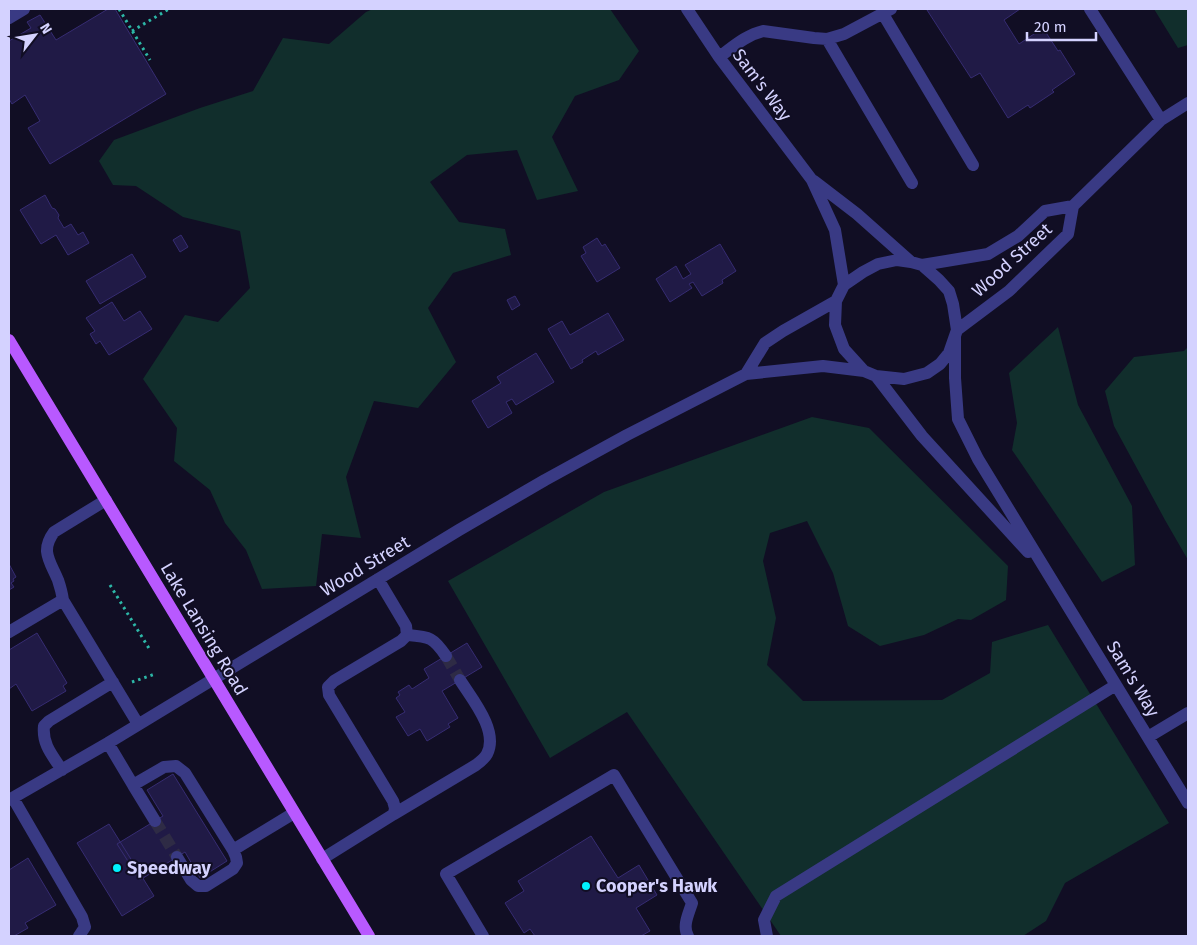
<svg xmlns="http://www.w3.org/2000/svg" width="1197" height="945" font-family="'Fira Sans',sans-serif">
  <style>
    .green { fill: #112e2c }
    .building { fill: #201a46; stroke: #362c72 }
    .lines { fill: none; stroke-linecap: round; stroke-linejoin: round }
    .minor-tunnel { stroke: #2e2b45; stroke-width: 12; stroke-dasharray: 12 6; stroke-linecap: butt }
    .path { stroke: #2db7a7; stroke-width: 3; stroke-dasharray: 2.5 4; stroke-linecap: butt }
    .minor { stroke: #393a84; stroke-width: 12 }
    .major { stroke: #b859ff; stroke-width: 12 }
    .poi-dot { fill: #00f1fd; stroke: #110e24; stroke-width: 2 }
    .labels { text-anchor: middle; stroke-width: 4; stroke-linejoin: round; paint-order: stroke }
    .street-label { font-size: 18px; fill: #d4d2ff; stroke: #110e24 }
    .poi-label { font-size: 18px; font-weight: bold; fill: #d4d2ff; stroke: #110e24; text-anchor: start }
  </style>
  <rect width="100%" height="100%" fill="#110e24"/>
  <path class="green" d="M373,9h237l29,42 -20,29 -44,16 -23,41 26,54 -41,9 -20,-50 -50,5 -37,27 29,40 46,7 6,26 -58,18 -25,35 28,54 -38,46 -44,-7 -28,76 15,61 -39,-4 -6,52 -54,3 -16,-39 -21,-27 -15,-33 -36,-29 3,-33 -34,-49 42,-64 33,7 32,-34 -10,-57 -57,-14 -47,-31 -23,-1 -14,-24 15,-21 86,-32 53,-17 30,-53 46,6 37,-32z
    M1154,9h34v36l-10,3z
    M1058,327l20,78 54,101 3,59 -33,17 -90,-132 5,-27 -8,-50z
    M1188,347v213l-23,-40 -51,-94 -9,-35 29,-34 50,-6z
    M812,417l57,11 139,138 -2,34 -35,20 -13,-1 -34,16 -44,11 -32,-20 -15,-53 -26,-52 -37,12 -7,28 13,57 -9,47 36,36 139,-1 48,-27 2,-31 56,-17 121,198 -104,60 -19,38 -23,15h-242l-154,-224 -77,46 -102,-177 156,-89z"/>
  <path class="building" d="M108,9h7l51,85 -116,70 -22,-36 12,-7 -15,-26 -13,9 -3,-5v-58l22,-13 -4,-6 13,-7 16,25z
    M929,9h91l-16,11 15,24 24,-16 15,23 2,-1 15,24 -23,16 2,2 -24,16 -2,-3 -20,13 -28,-45 -9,5 -44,-68z
    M45,195l7,13 3,1 4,6 -1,3 6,10 7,-4 7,11 5,-3 6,11 -21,12 -12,-20 -15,9 -21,-34z
    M181,235l7,12 -8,5 -7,-12z
    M597,238l5,8 3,-2 15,24 -23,14 -16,-26 5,-3 -3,-6z
    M720,244l16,27 -14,9 1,3 -21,13 -9,-14 -4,2 3,4 -22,14 -14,-23 20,-13 7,13 8,-5 -6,-9z
    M132,254l14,23 -46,27 -14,-23z
    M515,296l5,9 -8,5 -5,-10z
    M112,302l12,19 16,-10 12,18 -43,26 -9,-14 -4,3 -6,-10 5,-3 -9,-13z
    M608,313l16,27 -26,15 -2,-4 -14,9 1,2 -12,7 -23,-40 14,-8 8,14z
    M536,353l18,29 -38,23 -4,-6 -6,3 6,11 -24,15 -16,-27 29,-18 -4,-6z
    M9,564l7,13 -3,2 1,2 -3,2 3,4 -5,3z
    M37,633l30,50 -4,3 3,5 -34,20 -16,-27 -7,5v-39z
    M467,643l15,24 -40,24 16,27 -10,6 2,3 -23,14 -7,-12 -12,7 -12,-19 9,-5 -9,-14 4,-3 -2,-3 11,-7 3,4 17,-11 -5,-9z
    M173,774l54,87 -27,17 -15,-26 -45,28 -23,-36 46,-28 -16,-26z
    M109,824l45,72 -32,20 -45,-73z
    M591,836l27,42 21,-13 18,30 -21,13 14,23 -9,5h-106l-5,-7 -6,4 -19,-30 19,-12 -6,-10z
    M28,858l28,47 -31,18 3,5 -14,8h-5v-66z"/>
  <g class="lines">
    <path class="minor-tunnel" d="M446,656l14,24
      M155,821l22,36"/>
    <path class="path" d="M119,9l31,51
      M132,31l37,-22
      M110,585l40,65
      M132,682l23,-8"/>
    <path class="minor" d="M687,9l32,48 93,123 23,50 9,55
      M1090,9l71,111
      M883,14l90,151
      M9,18l15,-9
      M827,39l85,144
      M719,57c14,-10 27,-22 44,-26l51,7 13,1 17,-5 47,-25
      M814,181l43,33 54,48
      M897,260l14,2 11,3 17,15 10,11 4,13 4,26 -8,23 -9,11 -13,9 -23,6 -28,-3 -12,-5 -20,-22 -9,-24 1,-24 8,-16 19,-13 15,-8z
      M922,265l66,-11 30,-18 27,-25 28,-5 88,-86 27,-17
      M957,330l52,-39 59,-57 5,-28
      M955,336v42l3,41 20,40 210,344
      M746,374l19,-31 18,-12 53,-30
      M876,376l46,60 106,116
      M63,600c-1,-7 -3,-14 -5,-20 -8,-19 -18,-29 -4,-48l52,-32
      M9,632l54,-32 75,124
      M407,635c23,2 26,2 39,21
      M1148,737l40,-24
      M108,743l25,42 31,-18 12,-1 9,7 48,77 61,-37
      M62,770c-10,-15 -20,-26 -18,-44l5,-5 64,-39
      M133,785l22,36
      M13,798l69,119 3,10 -6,9
      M9,800l99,-57 351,-213 86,-50 82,-45 119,-61 77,-8 41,5
      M394,814l82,-49c4,-3 9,-7 11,-11 12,-23 -15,-55 -27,-74
      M177,857l14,23 7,6h8l27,-17 4,-6 -1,-6 -3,-7
      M322,859l72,-45 1,-6 -2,-7 -64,-106 -1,-8 6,-6 67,-40 6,-6 -1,-9 -28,-47
      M483,936l-37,-62 168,-99 78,128c-3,10 -10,23 -4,33
      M767,936l-3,-16 12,-24 340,-211"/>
    <path class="major" d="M9,340l360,596"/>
  </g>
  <g class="poi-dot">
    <circle cx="117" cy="868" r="5"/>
    <circle cx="586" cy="886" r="5"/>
  </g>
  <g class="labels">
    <g class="street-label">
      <text transform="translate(762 85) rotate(53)" y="6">Sam's Way</text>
      <text transform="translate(1012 260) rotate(-42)" y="6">Wood Street</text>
      <text transform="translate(365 566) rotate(-31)" y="6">Wood Street</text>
      <text transform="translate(204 629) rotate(59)" y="6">Lake Lansing Road</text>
      <text transform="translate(1133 679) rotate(59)" y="6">Sam's Way</text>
    </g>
    <g class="poi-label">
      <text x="127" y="874">Speedway</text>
      <text x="596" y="892">Cooper's Hawk</text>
    </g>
  </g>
  <rect width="1197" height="945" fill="none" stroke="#d4d2ff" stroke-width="20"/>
  <g transform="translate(35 35) rotate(59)" stroke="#110e24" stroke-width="4" paint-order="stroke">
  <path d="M0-4L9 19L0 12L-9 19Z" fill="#d4d2ff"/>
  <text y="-8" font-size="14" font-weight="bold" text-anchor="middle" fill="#d4d2ff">N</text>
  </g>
  <path d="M1027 32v8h69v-8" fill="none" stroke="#d4d2ff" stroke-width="2.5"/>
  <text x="1034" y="32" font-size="15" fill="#d4d2ff" stroke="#110e24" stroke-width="4" paint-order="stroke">20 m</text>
</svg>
